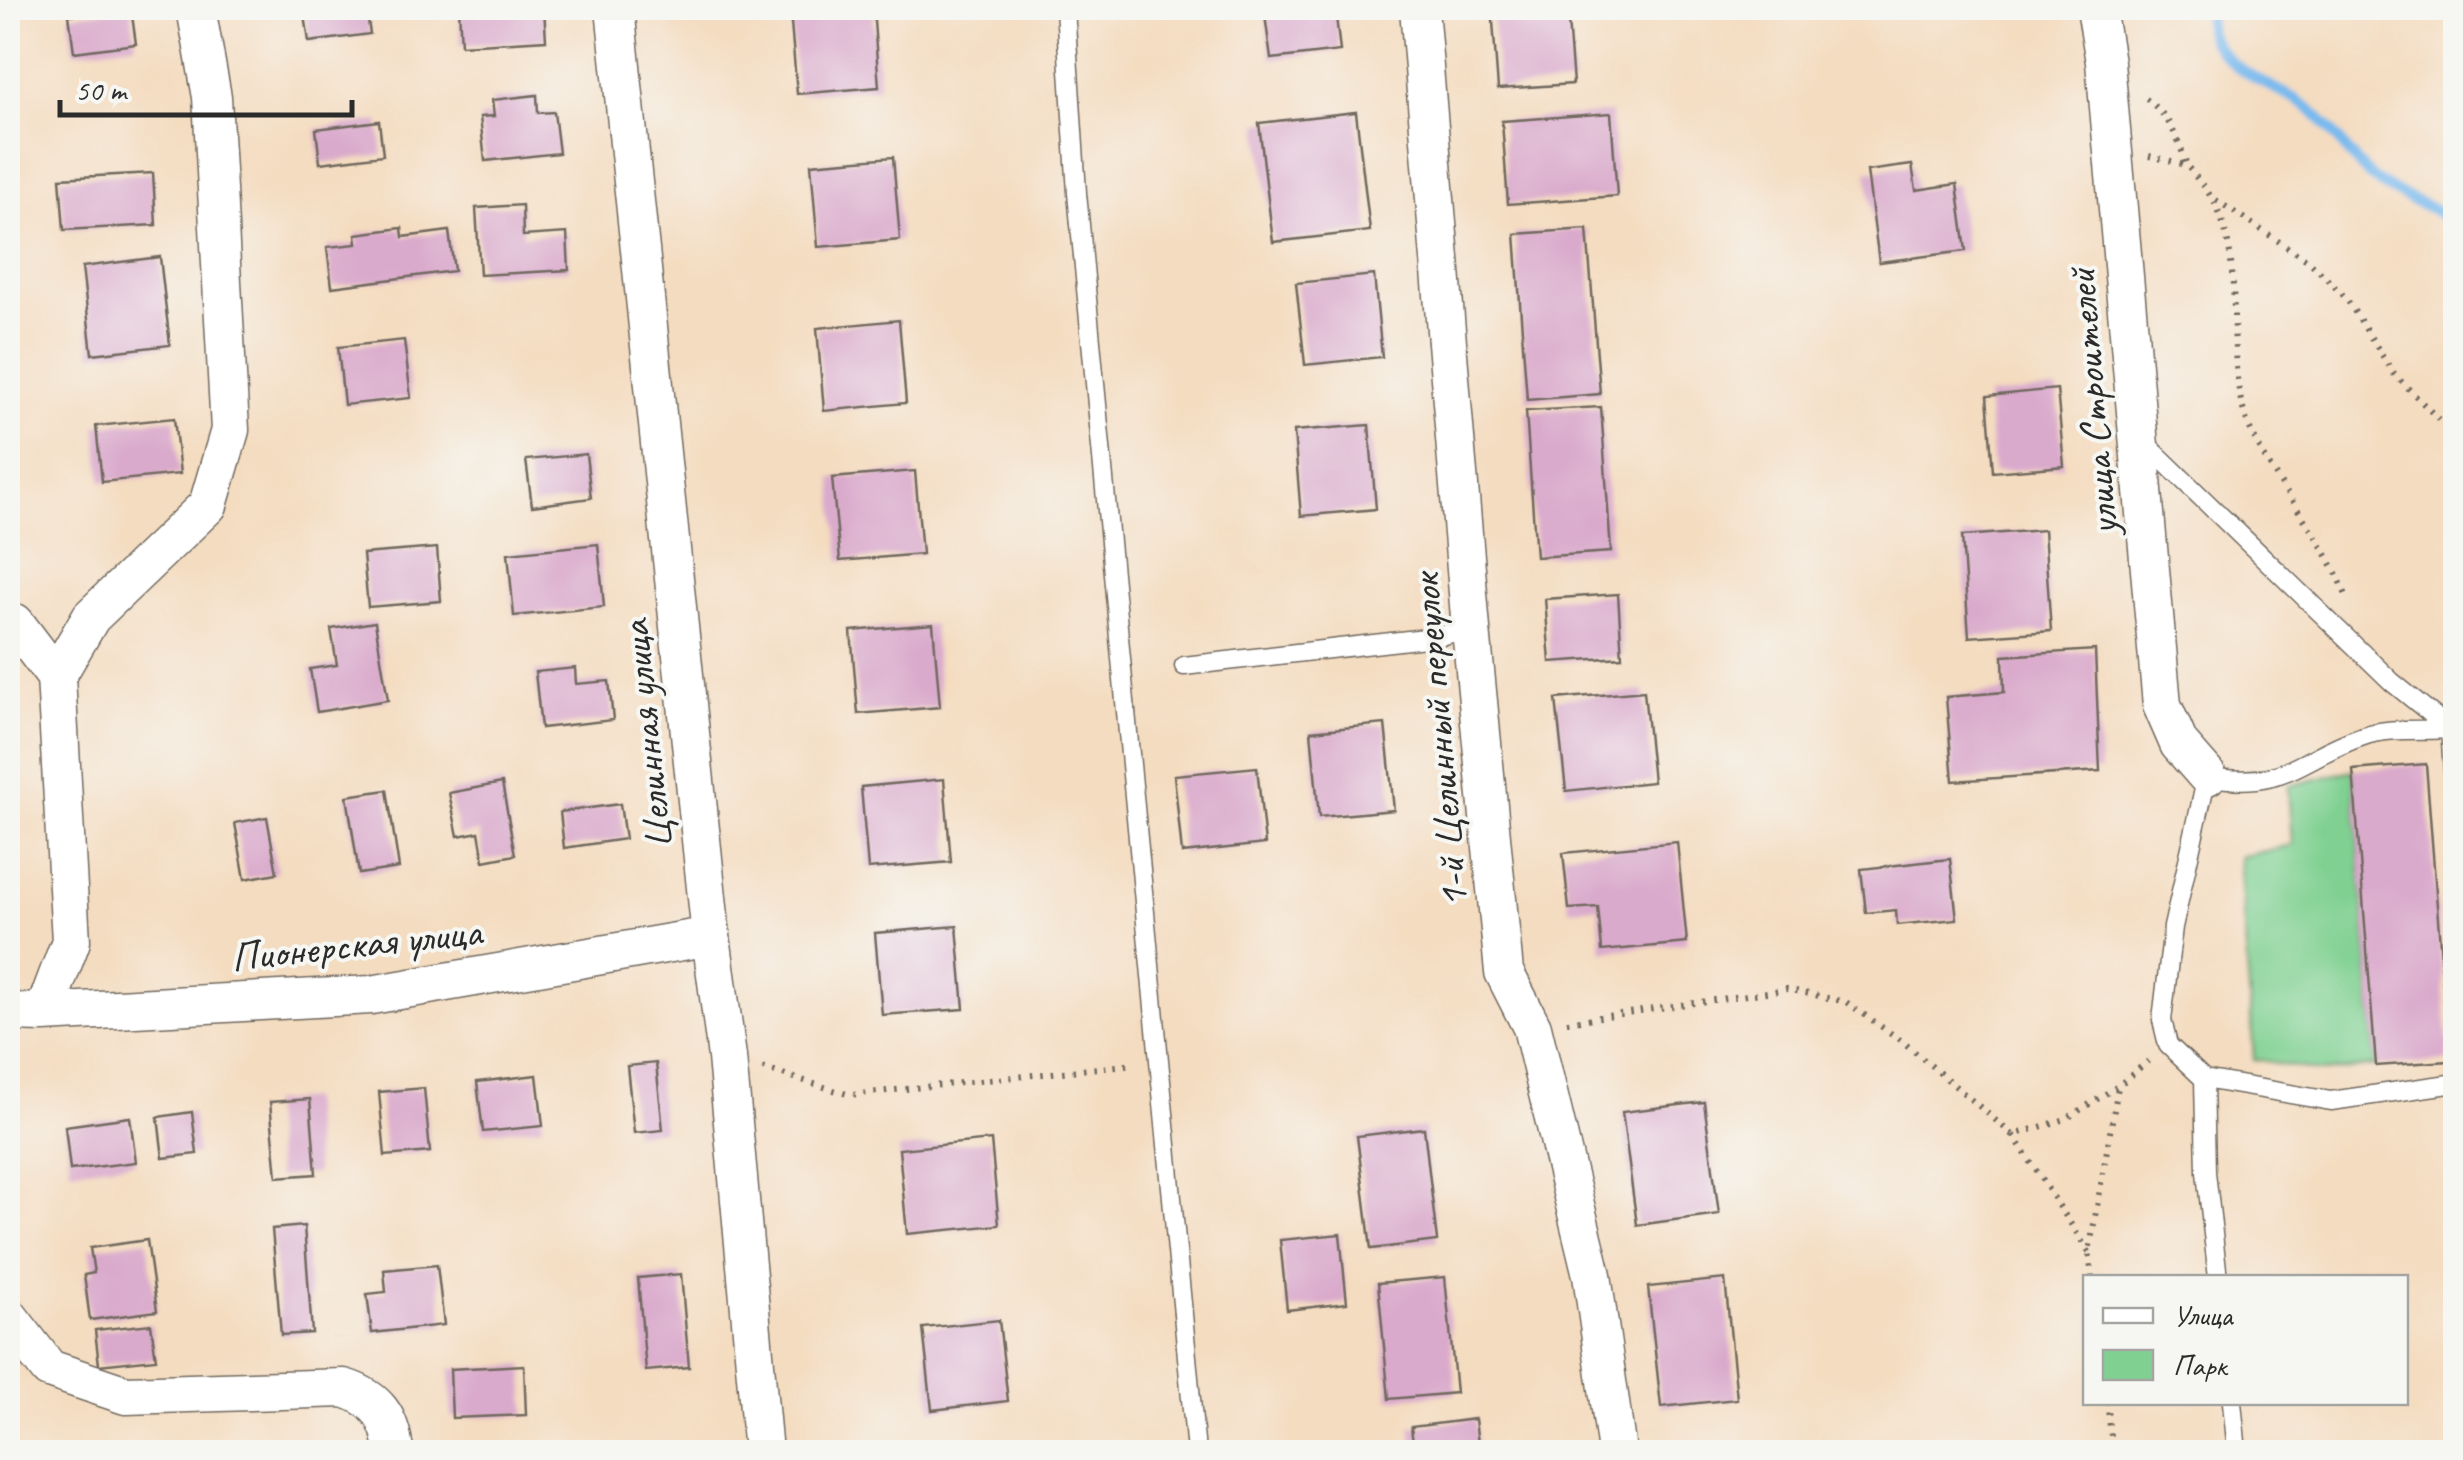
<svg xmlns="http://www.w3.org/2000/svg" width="2463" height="1460" font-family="Caveat,sans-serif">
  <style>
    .green { fill: #7fd091; stroke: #557e5e; stroke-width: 2.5 }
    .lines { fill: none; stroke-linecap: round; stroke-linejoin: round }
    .stream { stroke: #79baee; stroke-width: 11 }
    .building { fill: #daaacc }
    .service-casing { stroke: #71695f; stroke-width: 21 }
    .minor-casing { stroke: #71695f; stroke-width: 41 }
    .path { stroke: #71695f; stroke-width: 6; stroke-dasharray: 2.5 8; stroke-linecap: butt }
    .service { stroke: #fff; stroke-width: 18 }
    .minor { stroke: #fff; stroke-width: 38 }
    .labels { text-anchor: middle; stroke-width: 8; stroke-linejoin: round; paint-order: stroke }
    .street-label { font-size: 42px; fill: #2b2b2b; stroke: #f6f6f2 }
  </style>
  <rect width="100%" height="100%" fill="#f6f6f2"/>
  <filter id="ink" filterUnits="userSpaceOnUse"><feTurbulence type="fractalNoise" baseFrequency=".01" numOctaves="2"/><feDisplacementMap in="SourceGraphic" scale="20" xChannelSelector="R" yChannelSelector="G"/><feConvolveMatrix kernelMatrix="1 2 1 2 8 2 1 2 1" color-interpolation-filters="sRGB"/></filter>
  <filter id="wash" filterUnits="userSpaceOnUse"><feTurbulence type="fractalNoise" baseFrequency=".0048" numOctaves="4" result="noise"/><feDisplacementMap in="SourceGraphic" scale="40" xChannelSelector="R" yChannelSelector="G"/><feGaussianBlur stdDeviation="2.25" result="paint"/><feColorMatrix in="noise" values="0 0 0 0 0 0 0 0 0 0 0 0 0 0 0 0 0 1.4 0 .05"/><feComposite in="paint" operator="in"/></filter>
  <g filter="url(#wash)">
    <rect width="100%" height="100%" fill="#f4dcc0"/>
    <path class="green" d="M2353,770l23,296 -52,6 -70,-13 -15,-202 53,-12 -4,-59z"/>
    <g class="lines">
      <path class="stream" d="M2207,8c3,10 -1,20 4,29 20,40 72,49 104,76 22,20 36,49 62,68 26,19 53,20 79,46"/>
    </g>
    <g id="blocks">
      <path class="building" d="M131,8l5,36 -62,8 -5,-37z
        M304,8h62l4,26 -61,8z
        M459,8h85l2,32 -85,5z
        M828,8h45l6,79 -82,7 -7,-83z
        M1264,8h71l5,43 -69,8z
        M1492,8h75l6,76 -75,5z
        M537,95l1,18 16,-1 5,41 -74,8 -5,-44 14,-1 -2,-16z
        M1356,112l14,119 -97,11 -14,-119z
        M1611,113l6,83 -109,8 -6,-83z
        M379,121l4,34 -63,8 -4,-34z
        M893,157l7,83 -82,7 -7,-83z
        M1912,165l4,25 41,-6 9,67 -87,11 -12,-91z
        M153,173l3,52 -92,5 -4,-52z
        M522,205l1,31 44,-3 2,37 -89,5 -4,-67z
        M402,228l1,9 46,-6 5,40 -122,16 -5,-40 30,-3 -1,-10z
        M1587,229l13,165 -73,6 -12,-166z
        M160,257l10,88 -78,9 -10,-87z
        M1374,275l8,82 -77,8 -9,-82z
        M899,320l7,83 -82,8 -7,-83z
        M404,340l7,58 -67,7 -6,-58z
        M2057,389l7,77 -71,6 -6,-76z
        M1601,407l10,145 -75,5 -10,-146z
        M174,418l6,56 -78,8 -6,-56z
        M1369,425l7,84 -75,7 -7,-85z
        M586,454l5,44 -59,8 -6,-46z
        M915,471l7,83 -82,7 -8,-83z
        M2044,530l7,101 -82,6 -7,-101z
        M598,544l6,63 -90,9 -6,-63z
        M437,548l4,53 -73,6 -5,-53z
        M1618,594l4,63 -72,5 -5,-63z
        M375,622l13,78 -71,12 -7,-43 27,-4 -6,-36z
        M933,624l7,83 -82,7 -7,-83z
        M2095,650l5,121 -147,10 -7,-84 58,-5 -1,-36z
        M575,668l1,16 33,-3 4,39 -72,8 -6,-56z
        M1644,691l9,91 -87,9 -10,-92z
        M1385,724l9,86 -75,7 -8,-86z
        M2426,764l23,297 -73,5 -23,-296z
        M1257,767l8,77 -83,9 -8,-78z
        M944,779l7,83 -83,7 -7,-82z
        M502,783l13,72 -31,6 -5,-29 -21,4 -9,-43z
        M387,790l12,78 -40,6 -12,-78z
        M620,804l5,35 -61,9 -4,-36z
        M267,817l10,56 -32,6 -10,-56z
        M1677,842l10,101 -85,8 -4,-44 -29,2 -6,-56z
        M1950,859l7,60 -60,6 -1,-15 -30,3 -5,-44z
        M957,926l7,83 -82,6 -7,-82z
        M656,1063l7,67 -29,3 -7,-67z
        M537,1075l6,51 -60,6 -6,-50z
        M424,1088l6,64 -45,4 -6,-64z
        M310,1099l6,75 -39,3 -7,-75z
        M1704,1102l15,112 -82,11 -15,-113z
        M192,1112l5,42 -34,4 -5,-41z
        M130,1117l6,45 -66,8 -5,-44z
        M1424,1128l13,113 -66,8 -14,-113z
        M991,1140l8,85 -92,9 -8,-85z
        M304,1226l8,107 -31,2 -9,-106z
        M1340,1234l7,69 -60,7 -7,-70z
        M147,1240l10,71 -67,9 -6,-45 10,-2 -4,-25z
        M437,1265l7,60 -72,8 -5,-39 19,-2 -2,-22z
        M681,1274l8,93 -43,4 -8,-93z
        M1445,1277l11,116 -67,6 -11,-116z
        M1725,1279l12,120 -76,8 -13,-120z
        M999,1320l9,81 -76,9 -9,-82z
        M151,1324l5,35 -57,6 -4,-35z
        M524,1365l2,50 -74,3 -2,-49z
        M1475,1419l4,33h-65l-3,-25z"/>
    </g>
  </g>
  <g filter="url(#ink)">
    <use href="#blocks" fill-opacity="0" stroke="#71695f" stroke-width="2.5"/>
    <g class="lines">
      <defs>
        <path id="service" d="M1065,8l12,185 119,1259
          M2142,440l250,242 58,47h6
          M1184,666l250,-29 37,-8
          M2456,811l-6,-82c-27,2 -62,-2 -87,7 -65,22 -78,55 -156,40l-34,151 -11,93 6,25 36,34 127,22 125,-18
          M2204,1079l2,93 12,106
          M2232,1402l5,50"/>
        <path id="minor" d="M615,8l96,928 16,121 36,395
          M1419,8l52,621 33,343 28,55 60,248 25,177
          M2096,8l9,54 57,643 17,39 28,32
          M8,623h7l41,54
          M8,1012l36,1 327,-18 340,-59
          M44,1013l27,-72 -15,-264 35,-60 117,-112 22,-75 -18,-333 -16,-89
          M8,1316l41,53 77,26 218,-7c33,10 47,30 50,64"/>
      </defs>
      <use href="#service" class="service-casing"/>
      <use href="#minor" class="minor-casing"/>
      <path class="path" d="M2146,99c23,15 33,42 41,67
        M2149,156c11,3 27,5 37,10 5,3 10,12 15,17 54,64 17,171 48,243 27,62 75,110 98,172
        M2216,200l94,62 36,36 48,76 62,63
        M1567,1022l220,-33 59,13 56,39 111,94 53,-16 52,-33 30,-25
        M763,1068l87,27 285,-31
        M2013,1135l76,117
        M2092,1278l-3,-26 29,-165
        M2107,1402l6,50
        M2450,1452l6,-5"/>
      <use href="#service" class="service"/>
      <use href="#minor" class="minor"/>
    </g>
  </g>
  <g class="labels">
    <g class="street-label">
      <text transform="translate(2091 402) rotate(-95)" y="15">улица Строителей</text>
      <text transform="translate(645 735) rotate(-96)" y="15">Целинная улица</text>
      <text transform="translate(1438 741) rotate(-95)" y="15">1-й Целинный переулок</text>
      <text transform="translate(356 943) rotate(-6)" y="15">Пионерская улица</text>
    </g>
  </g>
  <rect width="2463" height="1460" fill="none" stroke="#f6f6f2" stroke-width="40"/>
  <rect x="2083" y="1275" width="325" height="130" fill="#f6f6f2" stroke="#a5a5a2" stroke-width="2.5"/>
  <rect x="2103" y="1308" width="50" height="15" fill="#ffffff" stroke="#a5a5a2" stroke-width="2.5"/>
  <text x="2173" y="1325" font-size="30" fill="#2b2b2b">Улица</text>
  <rect x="2103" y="1350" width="50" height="30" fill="#7fd091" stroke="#a5a5a2" stroke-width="2.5"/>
  <text x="2173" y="1375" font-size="30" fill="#2b2b2b">Парк</text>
  <path d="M60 100v15h292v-15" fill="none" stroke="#2b2b2b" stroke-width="5"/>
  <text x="75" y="100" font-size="30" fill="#2b2b2b" stroke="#f6f6f2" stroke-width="8" paint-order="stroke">50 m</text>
</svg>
